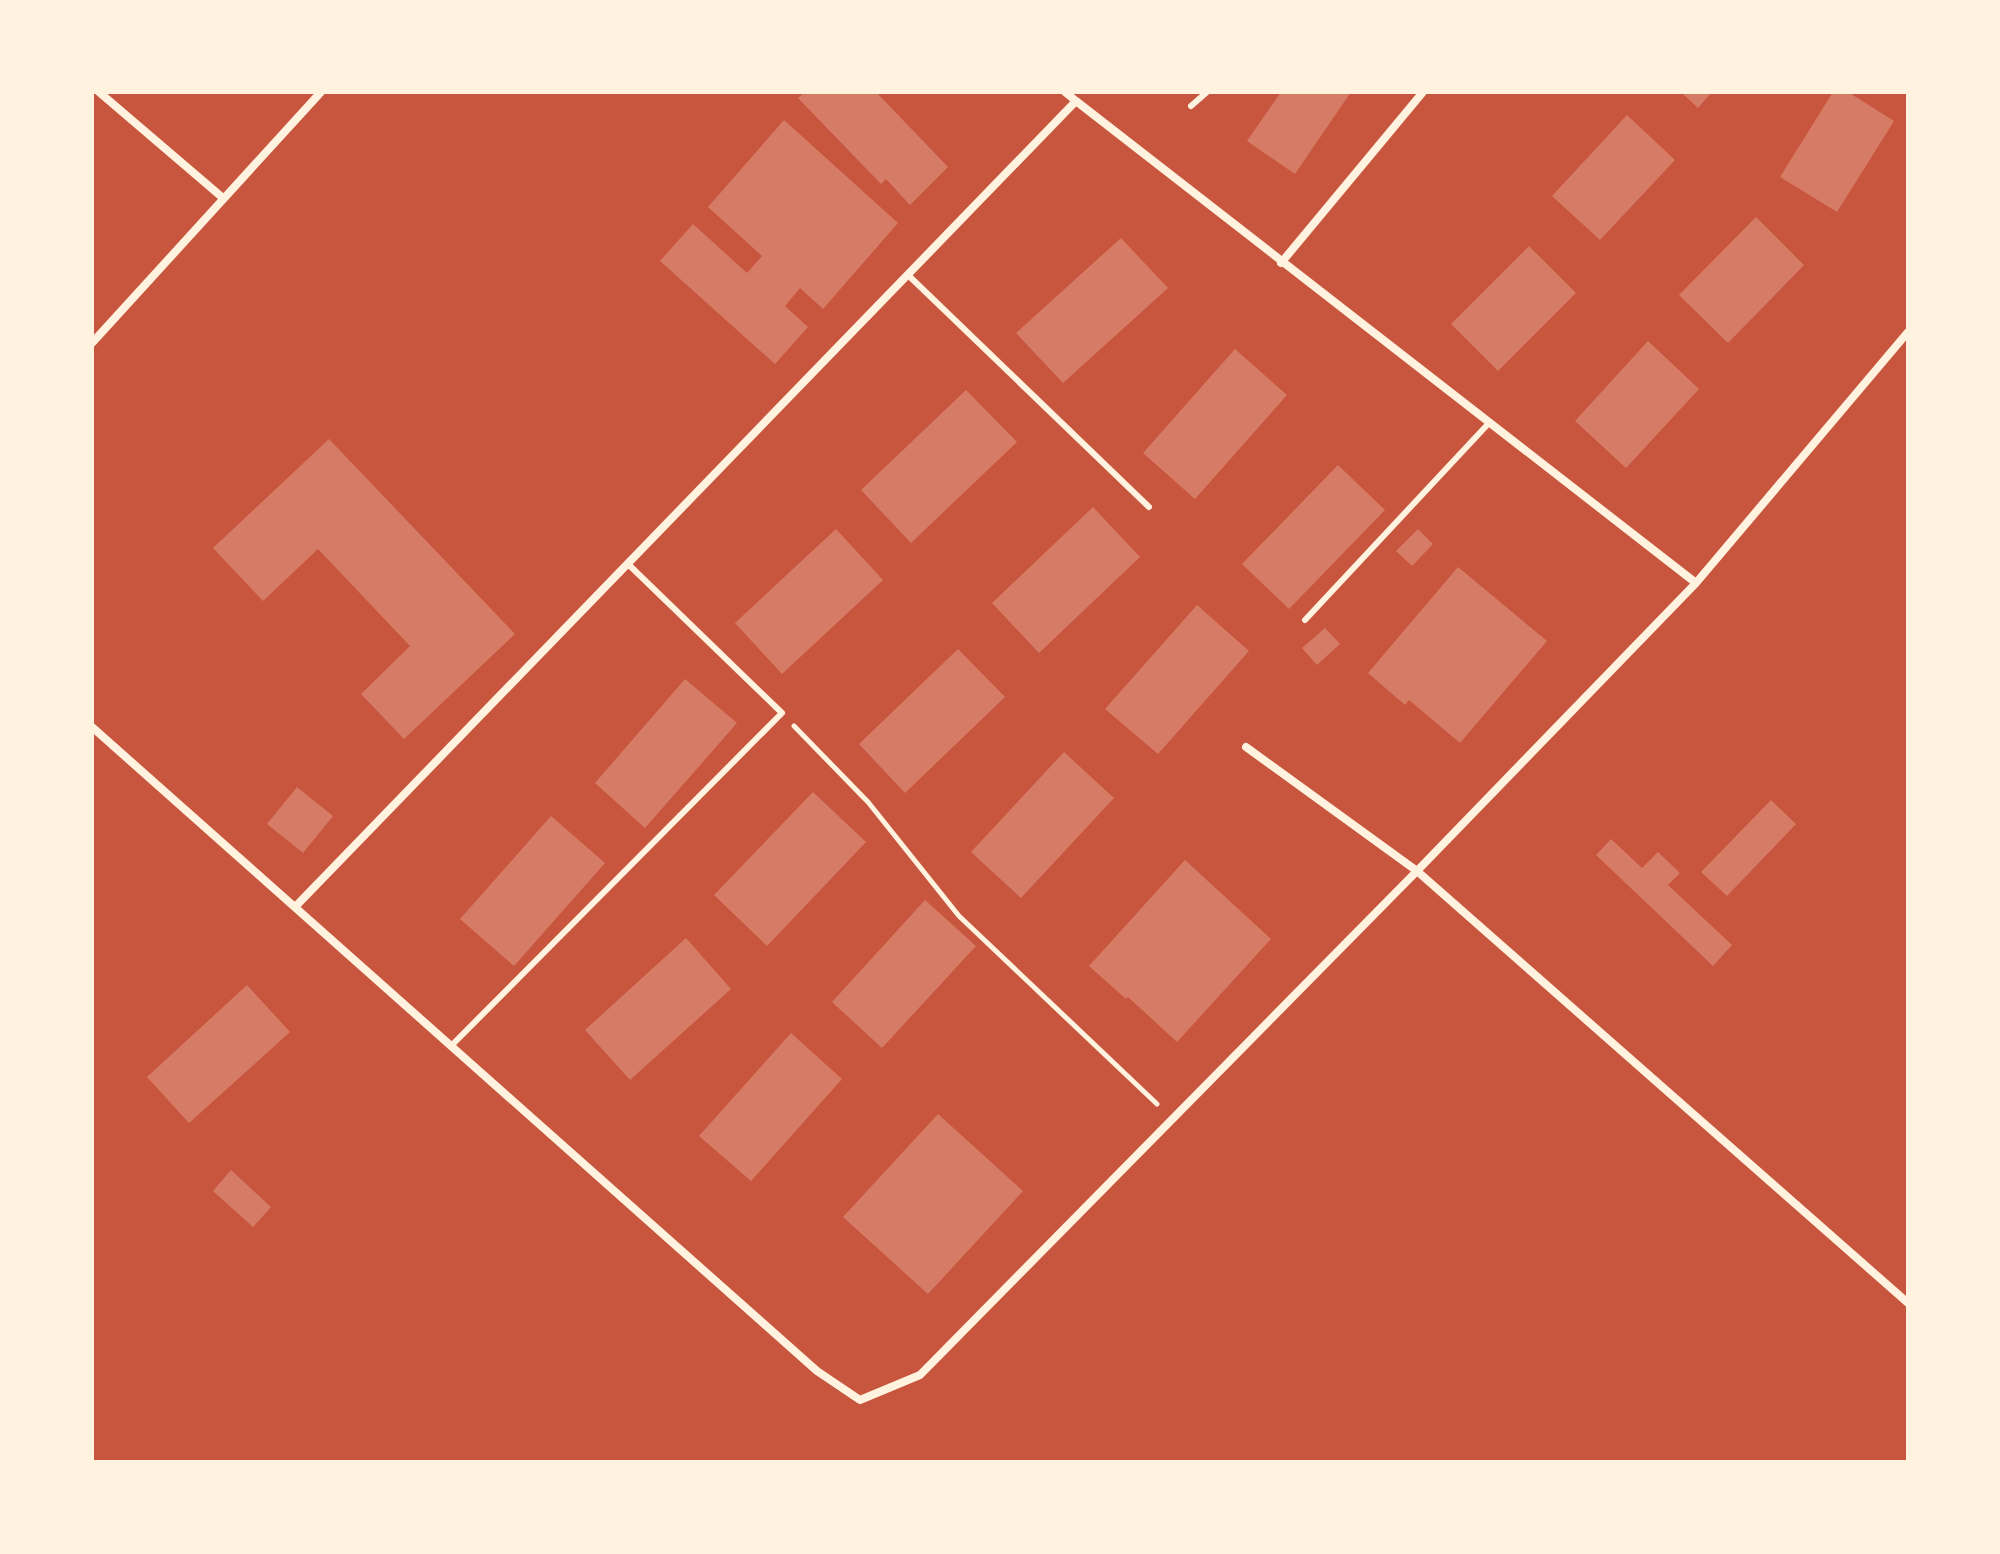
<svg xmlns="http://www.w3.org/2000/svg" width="2000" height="1554" font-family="'Open Sans',sans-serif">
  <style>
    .building { fill: #d67c66 }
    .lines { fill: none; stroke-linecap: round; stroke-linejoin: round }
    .path { stroke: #fff3e0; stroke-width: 5 }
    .service { stroke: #fff3e0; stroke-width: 6 }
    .minor { stroke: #fff3e0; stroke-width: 8 }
  </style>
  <rect width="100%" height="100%" fill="#c8553d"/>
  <path class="building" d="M805,92h71l72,75 -38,38 -24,-26 -5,5 -83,-86z
    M1281,92h70l-56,82 -48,-33z
    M1681,92h31l-14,16z
    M1833,92h15l46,29 -57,91 -57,-35z
    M1627,115l48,45 -75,80 -48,-44z
    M784,120l114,103 -75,86 -23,-21 -15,18 23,21 -33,37 -115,-103 33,-37 54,49 15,-17 -54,-49z
    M1756,217l48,48 -76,78 -49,-48z
    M1121,238l47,50 -105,95 -47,-50z
    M1529,246l47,47 -78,78 -47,-47z
    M1648,341l51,48 -73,79 -51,-47z
    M1235,349l52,46 -92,104 -52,-46z
    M966,390l51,52 -106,101 -50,-53z
    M329,439l186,195 -111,105 -43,-45 49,-48 -92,-97 -55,52 -50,-53z
    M1338,465l47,45 -96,99 -47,-45z
    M1093,507l47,50 -101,96 -47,-50z
    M836,529l47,51 -101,94 -47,-51z
    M1418,529l15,15 -21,22 -16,-15z
    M1458,567l89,74 -87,102 -51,-43 -4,5 -37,-32z
    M1197,605l52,46 -91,103 -53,-45z
    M1325,628l15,16 -23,21 -15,-17z
    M958,649l47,48 -100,96 -46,-49z
    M685,679l52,44 -92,105 -50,-45z
    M1064,752l50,46 -93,100 -50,-46z
    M297,787l36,29 -30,37 -36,-29z
    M813,792l53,50 -99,104 -53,-51z
    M1771,800l25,24 -69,72 -26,-24z
    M551,816l54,47 -91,103 -54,-47z
    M1611,839l31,29 16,-16 22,21 -12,12 64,60 -19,21 -117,-111z
    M1185,860l86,79 -94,103 -49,-45 -2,2 -37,-33z
    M925,900l51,46 -94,102 -50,-46z
    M686,938l45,51 -101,91 -45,-50z
    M247,985l43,47 -101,91 -42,-46z
    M791,1033l51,46 -91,102 -52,-45z
    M938,1114l85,77 -95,103 -85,-77z
    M231,1170l40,37 -18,20 -40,-36z"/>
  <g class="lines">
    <path class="path" d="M794,726l74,76 91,114 198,188"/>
    <path class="service" d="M1191,106l16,-14
      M908,275l241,232
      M1305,620l184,-197
      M451,1046l331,-333 -154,-149"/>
    <path class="minor" d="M99,92l124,106
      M1065,92l11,9
      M1281,263l142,-171
      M92,343l229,-251
      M1696,583l212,-251
      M92,727l725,644 43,29 60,-25 497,-504 279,-288 -620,-482 -781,806
      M1246,747l171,124 491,432"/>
  </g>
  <rect width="2000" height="1554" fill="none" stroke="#fff3e0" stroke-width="188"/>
</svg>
